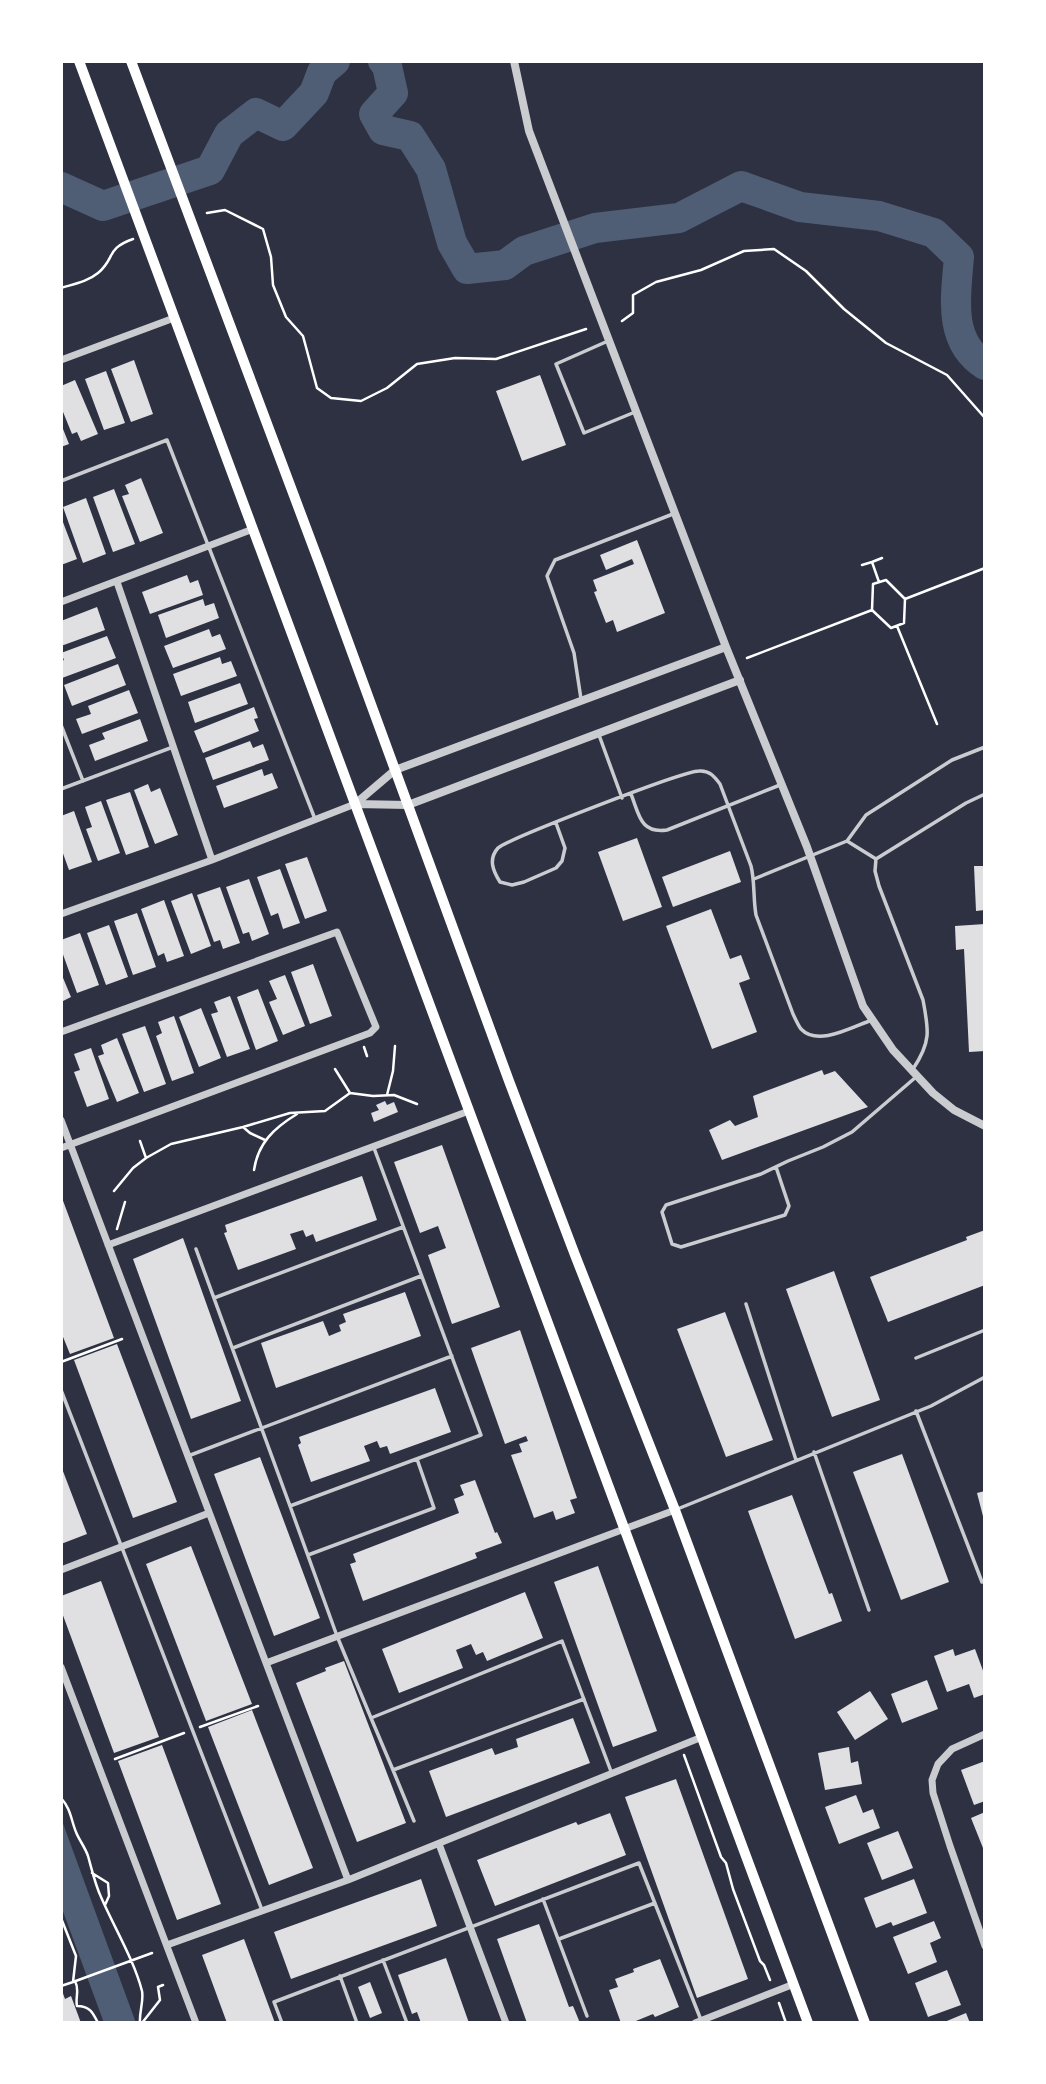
<svg xmlns="http://www.w3.org/2000/svg" width="1046" height="2084" font-family="'Times New Roman',serif">
  <style>
    .water { fill: #4f5d75 }
    .lines { fill: none; stroke-linecap: round; stroke-linejoin: round }
    .river { stroke: #4f5d75; stroke-width: 30 }
    .building { fill: #e0e0e3 }
    .path { stroke: #fff; stroke-width: 2.5 }
    .service { stroke: #caccd0; stroke-width: 3.5 }
    .minor { stroke: #caccd0; stroke-width: 7 }
    .tertiary { stroke: #caccd0; stroke-width: 8 }
    .secondary { stroke: #fff; stroke-width: 10 }
  </style>
  <rect width="100%" height="100%" fill="#2d3142"/>
  <path class="water" d="M61,1818l75,205h-32l-43,-117z"/>
  <g class="lines">
    <path class="river" d="M383,61l4,5 6,27 -19,21 9,16 27,6 21,33 21,74 15,26 38,-4 19,-14 71,-23 84,-10 62,-32 59,21 79,9 55,17 25,24c-3,38 -12,84 26,108
      M61,187l42,19 107,-36 19,-36 27,-21 27,13 31,-33 8,-21 13,-11"/>
  </g>
  <path class="building" d="M134,360l19,54 -22,8 -20,-53z
    M106,371l19,52 -21,7 -19,-51z
    M540,375l26,70 -44,16 -26,-70z
    M75,380l23,54 -17,7 -4,-9 -5,2 -11,-27v-21z
    M61,424l8,20 -8,3z
    M141,478l22,55 -23,9 -18,-46 7,-2 -4,-9z
    M114,489l21,55 -22,8 -20,-55z
    M86,498l20,56 -23,9 -20,-56z
    M61,517l16,42 -16,6z
    M637,540l28,73 -48,19 -4,-12 -7,3 -12,-31 3,-1 -4,-11 41,-16 -2,-5 -26,11 -6,-15z
    M187,575l3,8 8,-3 5,15 -53,19 -8,-22z
    M203,599l2,7 9,-3 5,15 -53,20 -8,-23z
    M97,607l8,23 -44,16v-25z
    M209,629l3,8 8,-3 6,15 -53,19 -9,-22z
    M107,636l9,22 -54,20 -1,-17 3,-1 -3,-7z
    M220,657l2,7 9,-3 6,15 -56,20 -8,-22z
    M118,664l8,21 -54,21 -8,-21z
    M240,683l8,21 -53,19 -7,-21z
    M129,690l9,23 -56,21 -6,-15 15,-5 -3,-8z
    M254,707l4,11 -4,1 5,12 -56,22 -9,-22z
    M140,719l8,22 -53,20 -6,-16 16,-6 -3,-6z
    M250,741l3,7 10,-4 6,16 -56,20 -8,-22z
    M262,769l2,7 8,-3 6,15 -54,20 -8,-22z
    M148,784l3,8 9,-4 18,47 -23,9 -21,-54z
    M130,792l19,55 -23,8 -20,-55z
    M101,801l19,52 -22,8 -12,-32 6,-2 -7,-20z
    M74,811l18,51 -23,8 -8,-22v-32z
    M637,838l25,69 -39,14 -25,-69z
    M730,851l11,31 -68,25 -11,-30z
    M307,857l20,54 -22,8 -20,-55z
    M974,866h11v44l-9,1z
    M280,869l20,54 -17,6 -5,-16 -7,3 -14,-39z
    M249,879l20,55 -17,7 -3,-9 -6,2 -17,-47z
    M220,887l20,56 -17,6 -3,-9 -6,2 -17,-47z
    M192,893l19,53 -20,8 -20,-53z
    M164,900l20,56 -17,6 -3,-9 -6,3 -17,-47z
    M711,909l19,50 11,-4 9,24 -11,4 18,49 -45,17 -46,-123z
    M137,913l19,54 -23,8 -19,-54z
    M985,924v127l-16,1 -5,-103 -8,1 -1,-24z
    M109,925l19,52 -22,8 -19,-52z
    M80,933l19,52 -22,8 -16,-44v-9z
    M313,964l19,52 -22,8 -19,-52z
    M61,973l10,24 -10,5z
    M285,975l20,51 -22,9 -14,-33 8,-3 -8,-18z
    M258,989l20,52 -22,9 -19,-53z
    M230,996l20,53 -23,8 -16,-43 7,-2 -4,-10z
    M201,1008l20,50 -22,9 -20,-50z
    M174,1016l20,57 -22,8 -16,-45 6,-3 -4,-11z
    M145,1026l21,58 -22,8 -22,-58z
    M117,1038l22,55 -22,9 -19,-46 6,-2 -3,-9z
    M91,1048l18,51 -22,8 -13,-35 6,-2 -6,-16z
    M822,1070l2,5 11,-4 33,36 -146,53 -13,-30 21,-10 5,6 23,-9 -5,-21z
    M385,1101l2,4 7,-3 4,10 -24,10 -3,-9 8,-3 -3,-5z
    M442,1145l58,162 -48,17 -24,-69 18,-7 -8,-22 -18,7 -26,-71z
    M362,1176l15,44 -61,22 -3,-8 -7,3 -3,-7 -13,4 6,15 -58,21 -14,-37 3,-1 -2,-7z
    M62,1198l52,140 -44,16 -9,-22z
    M985,1230v55l-97,37 -18,-45 97,-37 -1,-3z
    M183,1238l58,163 -50,18 -58,-160z
    M834,1271l46,129 -48,17 -46,-128z
    M405,1292l16,44 -145,52 -15,-45 62,-22 6,15 12,-5 -2,-6 7,-3 -3,-8z
    M725,1312l48,128 -47,17 -49,-128z
    M520,1330l57,168 -7,2 5,13 -19,7 -3,-9 -19,7 -23,-63 11,-3 -3,-8 9,-3 -2,-5 -21,8 -34,-96z
    M117,1344l60,158 -44,16 -59,-158z
    M435,1388l16,44 -61,22 -3,-8 -7,2 -3,-7 -13,5 6,15 -59,21 -13,-37 3,-2 -2,-6z
    M902,1454l47,128 -48,18 -48,-128z
    M260,1457l60,161 -46,18 -60,-162z
    M61,1466l26,68 -26,10z
    M475,1480l20,53 2,-1 5,11 -27,10 2,5 -114,43 -13,-37 6,-2 -3,-8 106,-41 -5,-14 10,-4 -4,-10z
    M985,1491v29h-1l-7,-27z
    M792,1495l37,99 3,-1 10,28 -47,18 -47,-128z
    M191,1546l61,158 -46,17 -60,-157z
    M598,1566l59,165 -44,16 -59,-165z
    M101,1581l58,156 -45,16 -53,-143v-14z
    M525,1592l18,46 -56,23 -4,-9 -7,3 -5,-11 -15,6 7,18 -64,25 -17,-44z
    M953,1649l2,7 20,-7 10,27v18l-11,4 -5,-14 -22,8 -13,-36z
    M344,1661l62,162 -49,19 -61,-159 30,-12 -1,-3z
    M927,1680l11,29 -36,14 -11,-29z
    M870,1691l18,28 -33,21 -18,-28z
    M252,1710l61,158 -44,17 -61,-158z
    M573,1718l17,45 -144,54 -17,-46 63,-23 3,7 23,-8 -2,-8z
    M162,1745l59,159 -44,16 -59,-159z
    M849,1747l2,16 7,-2 4,23 -37,6 -7,-37z
    M985,1761v40l-11,4 -13,-35z
    M676,1779l72,200 -51,19 -72,-201z
    M856,1795l7,18 10,-4 7,19 -41,16 -14,-37z
    M985,1812v41l-14,-35z
    M610,1813l16,42 -131,51 -18,-46 99,-38 2,3z
    M898,1831l15,37 -31,12 -15,-37z
    M421,1879l16,47 -146,53 -17,-47z
    M914,1879l13,34 -34,13 -2,-4 -15,6 -12,-30z
    M934,1921l7,17 -11,5 7,19 -29,12 -15,-37z
    M539,1924l30,83 4,-1 7,17h-53l-30,-84z
    M244,1939l31,84h-48l-25,-68z
    M446,1958l23,65h-48l-4,-11 -5,2 -14,-39z
    M660,1959l19,48 -24,10 -2,-3 -22,9h-10l-12,-33 9,-3 -3,-8 19,-7 -1,-3z
    M947,1970l14,35 -33,12 -13,-34z
    M370,1982l12,31 -12,5 -12,-31z
    M61,1988l4,11 6,-3 10,27h-20z
    M966,2013l4,10h-28z"/>
  <g class="lines">
    <path class="path" d="M207,213l18,-3 38,19 8,28 2,28 13,32 17,19 14,52 14,10 30,3 26,-13 30,-24 38,-6 41,1 90,-30
      M61,288c13,-4 26,-6 37,-15 18,-15 7,-24 35,-34
      M622,321l11,-8v-18l23,-13 45,-12 43,-19 30,-2 32,22 38,38 42,34 61,32 38,43
      M872,562l10,-4
      M862,565l10,-3 7,20
      M905,599l80,-31
      M897,626l40,98
      M747,658l125,-48 19,18 13,-5 1,-24 -19,-19 -13,4 -1,26
      M364,1047l3,9
      M335,1069l15,24 23,3 21,-1 23,9
      M387,1095l6,-24 2,-25
      M243,1127l7,6 15,7
      M140,1141l6,17
      M254,1170c4,-27 20,-42 43,-56
      M114,1191l19,-23 13,-10 25,-14 72,-17 47,-14 35,-2 25,-18
      M117,1229l8,-27
      M61,1362l61,-23
      M200,1727l58,-21
      M684,1755l37,102 5,6 7,26 27,72 4,4 6,15
      M115,1759l69,-26
      M61,1798c10,11 10,22 15,34 3,8 9,15 12,24 4,14 7,28 13,41 13,30 33,63 41,94 2,10 -3,21 -2,32
      M92,1873l16,10 1,13 -4,9
      M61,1918l15,38 -3,26 79,-29
      M75,1981c5,9 0,16 2,25 13,0 16,7 21,17
      M61,1986l12,-4
      M779,2003l7,20
      M142,2023l18,-23 -2,-13 5,-2"/>
    <path class="service" d="M608,341l-52,23 28,69 51,-21
      M61,481l106,-41 148,379
      M581,699l-7,-46 -27,-77 8,-16 118,-46
      M61,725l22,56
      M599,735l23,63
      M61,789l112,-42
      M631,794c8,20 9,40 36,36l113,-45
      M556,823l9,25 -3,13 -6,7 -32,14 -12,3 -12,-3c-7,-11 -12,-23 -2,-34 10,-9 185,-77 201,-77 10,-1 15,5 21,13l31,82c4,16 2,32 5,49l37,99c2,4 5,11 8,15 17,18 51,-2 71,-9
      M847,841l19,-26 86,-55 33,-13
      M876,859l-1,12 4,15 44,114c6,31 8,42 -10,69
      M754,879l93,-38 29,18 90,-56 19,-9
      M374,1148l107,287 -191,71 47,130 34,82 191,-77 50,133
      M776,1167l13,39 -4,9 -104,32 -9,-3 -10,-32 4,-7 95,-31 27,-13 35,-14 29,-15 64,-55
      M196,1249l94,257
      M214,1298l189,-71
      M746,1304l50,156
      M233,1348l188,-72
      M916,1358l69,-28
      M61,1390l201,520
      M916,1411l66,171
      M814,1452l55,158
      M188,1456l264,-100
      M675,1510l256,-104 54,-29
      M308,1555l126,-47 -17,-49
      M371,1718l22,52 191,-71
      M393,1770l21,51
      M543,1899l44,117
      M559,1939l96,-36
      M383,1960l24,63
      M340,1976l17,47
      M282,2023l-8,-21 365,-139 62,157"/>
    <path class="minor" d="M61,360l113,-42
      M117,582l95,278
      M61,602l192,-73
      M61,914l151,-54 143,-56
      M61,1032l276,-100 39,95 -6,6 -309,115
      M61,1120l287,760
      M108,1245l361,-134
      M61,1570l148,-57
      M266,1663l409,-153
      M61,1667l135,356
      M985,1734l-33,15 -14,15 -6,16 1,13 17,53 35,100
      M439,1844l67,179
      M167,1945l181,-65 354,-143
      M695,2023l99,-39"/>
    <path class="tertiary" d="M514,61l15,70 197,516 81,200 56,159 30,44 40,43 21,17 31,16
      M355,804l53,1 332,-125
      M355,804l40,-34 331,-123"/>
    <path class="secondary" d="M79,61l729,1962
      M131,61l189,504 189,516 66,174 100,255 190,513"/>
  </g>
  <rect width="1046" height="2084" fill="none" stroke="#ffffff" stroke-width="126"/>
</svg>
